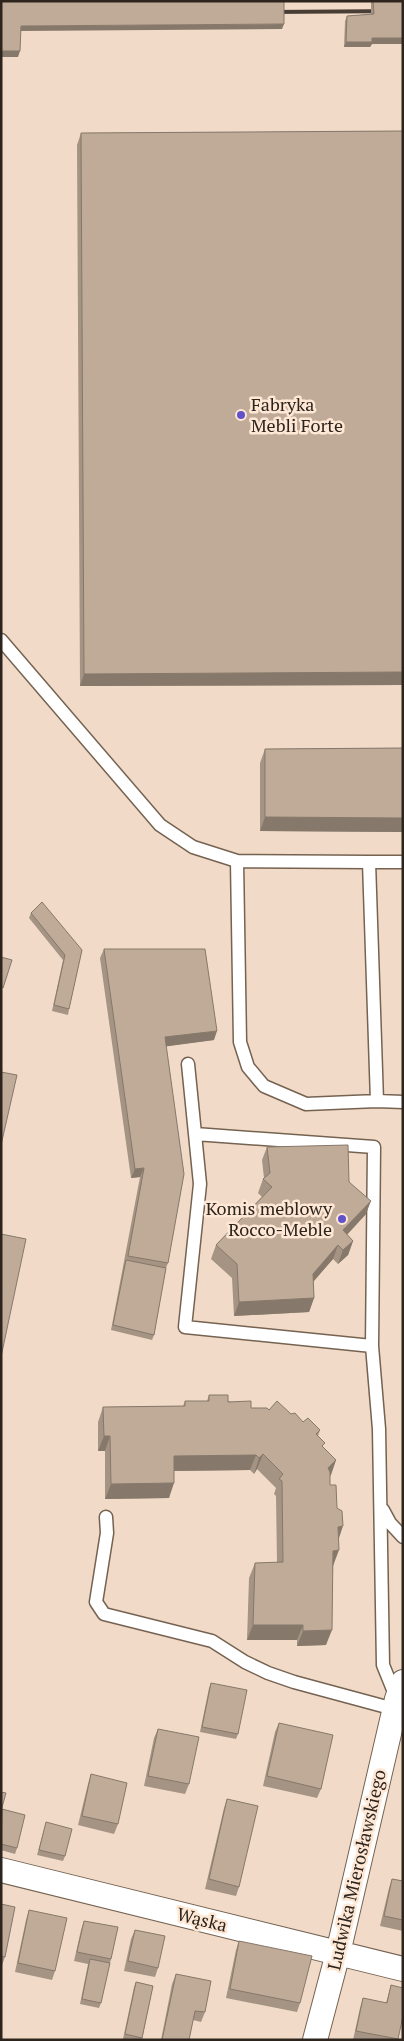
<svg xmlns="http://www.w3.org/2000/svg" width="404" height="2041" font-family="'PT Serif',serif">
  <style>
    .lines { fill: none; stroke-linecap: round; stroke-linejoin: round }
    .service-casing { stroke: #756251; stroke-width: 15 }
    .minor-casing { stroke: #756251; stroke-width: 26 }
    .service { stroke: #fff; stroke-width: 12 }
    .minor { stroke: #fff; stroke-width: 24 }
    .rail { stroke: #483e35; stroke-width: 4 }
    .wall { fill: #a59383 }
    .shaded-wall { fill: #86786a }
    .building { fill: #c0ab98; stroke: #86786a }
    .poi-dot { fill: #6152cb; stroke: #fee8d5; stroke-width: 2 }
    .labels { text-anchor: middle; stroke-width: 5; stroke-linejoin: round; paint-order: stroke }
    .poi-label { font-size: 18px; fill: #2c241d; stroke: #fee8d5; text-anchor: start }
    .street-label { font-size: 18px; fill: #2c241d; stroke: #fee8d5 }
  </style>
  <rect width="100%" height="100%" fill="#f1dbc8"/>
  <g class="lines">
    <defs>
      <path id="service" d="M1,640l159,185 33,22 44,14 132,1
        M237,861l3,181 8,25 16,19 42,18 71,-3
        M403,862h-34l8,239 26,1
        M188,1064l12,120 -15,143 187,19
        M195,1134l179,13 -2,199 7,83 4,236 13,32
        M383,1510l7,13 13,14
        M106,1517l1,16 -11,69 8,12 108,27 33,21 23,11 26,9 100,27"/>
      <path id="minor" d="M1,1870l402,99
        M315,2040l23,-87 59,-254 6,-17"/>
    </defs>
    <use href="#service" class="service-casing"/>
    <use href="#minor" class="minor-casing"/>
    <use href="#service" class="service"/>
    <use href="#minor" class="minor"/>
    <path class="rail" d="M271,12l132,-1"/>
  </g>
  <path class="wall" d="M371,1h32l-31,43 -2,3h-26l1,-26 2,-5 24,-2z
    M403,131v701l-143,-1v-68l5,-14 138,-1 -1,-63 -322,1 -3,-541 4,-12z
    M31,913l51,37 -13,59 -1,6 -16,-4 11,-51 -34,-42z
    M104,949l110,91 -48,6 2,217 -2,5 -12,67 -2,5 -41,-10 29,-153 -9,1 -31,-220z
    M267,1147l82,35 17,32 -19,21 6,6 -5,14 -10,9 -5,-5 -20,22 1,17 -5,14 -75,4 -2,-38 -21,-19 5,-14 46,-48 -4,-4 5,-14 1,-1 -2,-18z
    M209,1395l42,13 18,2 22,4 12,8 17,8 -2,6 5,11 13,13 -6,16v9l8,54 -5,27 -7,79 -29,1v-6h-50l2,-62 6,-15h22l-1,-67 -2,-2 2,-6 -19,-19 -3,5 -4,-4 -76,1 -5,27 -64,1v-48h-7v-29l5,-15 80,-1 2,-5h22z
    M211,1683l27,51 -2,5 -36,-7 9,-44z
    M279,1723l42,66 -4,9 -54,-12 12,-54z
    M158,1729l31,55 -4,10 -41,-8 10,-48z
    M91,1774l27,50 -4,10 -36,-9 10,-41z
    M1,1792l1,17 15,39 -2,6 -14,-4z
    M227,1799l12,88 -3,9 -31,-7 19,-81z
    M46,1822l19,34 -2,5 -26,-6z
    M392,1879l11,2v50l-23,-5 9,-38z
    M1,1904l4,53 -3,8 -1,7z
    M29,1910l26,61 -3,9 -37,-8 11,-52z
    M84,1921l27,38 -10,44 -2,5 -19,-4 8,-40 -14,-3 7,-31z
    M135,1930l23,38 -3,9 -31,-6 7,-32z
    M239,1941l61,62 -3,9 -71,-14 10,-48z
    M176,1974l29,38 -4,10 -8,-2 -4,20h-28l11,-56z
    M136,1982l17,4 -11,54h-17l-2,-1 11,-52z
    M391,1985l7,55h-45l7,-32 3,-10 23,5z"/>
  <path class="shaded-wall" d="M284,24l-2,5 -263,2 2,-5z
    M372,38h31v6h-31l-2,3h-26l2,-5z
    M1,51h19l-2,6h-17z
    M403,672l-1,13 -322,1 4,-12z
    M265,817l138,1v14l-143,-1z
    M217,1031l-3,9 -52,7 3,-10z
    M144,1168l-4,9 -9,1 4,-9z
    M371,1201l-5,13 -28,30 5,-14z
    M353,1241l-5,14 -10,9 5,-14z
    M338,1245l-5,14 -25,29 5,-14z
    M314,1298l-5,14 -75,4 5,-14z
    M104,1436h6l-5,15h-7z
    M263,1454l-6,15 -3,5 5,-16z
    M256,1455l-6,15 -81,1 5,-15z
    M336,1460l-5,15 -9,8 6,-15z
    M174,1483l-5,15 -64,1 6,-15z
    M343,1526l-5,15v-14z
    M339,1550l-6,16h-6l6,-15z
    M253,1625h50l-6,15h-50z
    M332,1630l-6,15 -29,1 6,-15z"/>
  <path class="building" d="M1,1h283v23l-263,2 -1,25h-19z
    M373,1h30v37h-31v4h-26l1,-26 27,-2z
    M403,131v541l-319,2 -3,-541z
    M403,748v70l-138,-1v-68z
    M42,902l40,48 -13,59 -15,-4 11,-50 -34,-42z
    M104,949h101l12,82 -52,6 19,137 -16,89 -40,-7 16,-88 -9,1z
    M1,957l11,3 -9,28 -2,-1z
    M1,1072l16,3 -16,70z
    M348,1145l1,37 22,19 -28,29 10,11 -10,9 -5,-5 -25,29 1,24 -75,4 -2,-38 -21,-19 56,-58 -9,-8 7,-6 -3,-26z
    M1,1234l25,5 -25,118z
    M126,1260l40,8 -12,67 -41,-10z
    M209,1395h19v7l23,-1v7h16l2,2 8,-9 14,13 4,-1 8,9 5,-4 12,12 -4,4 9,9 -3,3 14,14 -8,8 2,4v13h6l1,23 5,3 1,15 -5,1 1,23 -6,1 -1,79 -29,1v-6h-50l2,-62 28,-1 -1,-81 -3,-2 4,-5 -20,-20 -4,4 -3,-3 -82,1v27l-63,1 -1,-48h-6l-1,-29 82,-1v-5h24z
    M211,1683l36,7 -9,44 -36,-7z
    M279,1723l54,12 -12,54 -54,-13z
    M158,1729l41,8 -10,47 -41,-8z
    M91,1774l36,9 -9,41 -36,-8z
    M1,1792l5,1 -5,18z
    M227,1799l31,7 -19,81 -30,-8z
    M2,1809l23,6 -8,33 -16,-4z
    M46,1822l26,7 -7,27 -26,-6z
    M392,1879l11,2v39l-19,-4z
    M1,1904l14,3 -10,50 -4,-1z
    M29,1910l38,8 -12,53 -37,-8z
    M84,1921l34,6 -7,32 -34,-7z
    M135,1930l30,6 -7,32 -30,-7z
    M239,1941l73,15 -12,47 -70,-14z
    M90,1959l20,4 -9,40 -19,-4z
    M176,1974l35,7 -6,31 -10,-1 -6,29h-27z
    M136,1982l17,4 -11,52 -17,-4z
    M391,1985l12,3v28l-5,23 -42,-8 7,-33 24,5z"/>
  <g class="poi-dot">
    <circle cx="241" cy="415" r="5"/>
    <circle cx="342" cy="1219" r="5"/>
  </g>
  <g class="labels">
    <g class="poi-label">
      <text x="251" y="411">Fabryka<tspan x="251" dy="21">Mebli Forte</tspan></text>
      <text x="332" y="1215" text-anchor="end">Komis meblowy<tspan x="332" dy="21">Rocco-Meble</tspan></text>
    </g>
    <g class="street-label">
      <text transform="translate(357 1870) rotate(-77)" y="6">Ludwika Mierosławskiego</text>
      <text transform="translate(202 1920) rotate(14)" y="6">Wąska</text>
    </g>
  </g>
  <rect width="404" height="2041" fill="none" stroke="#2c241d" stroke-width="5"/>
</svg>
